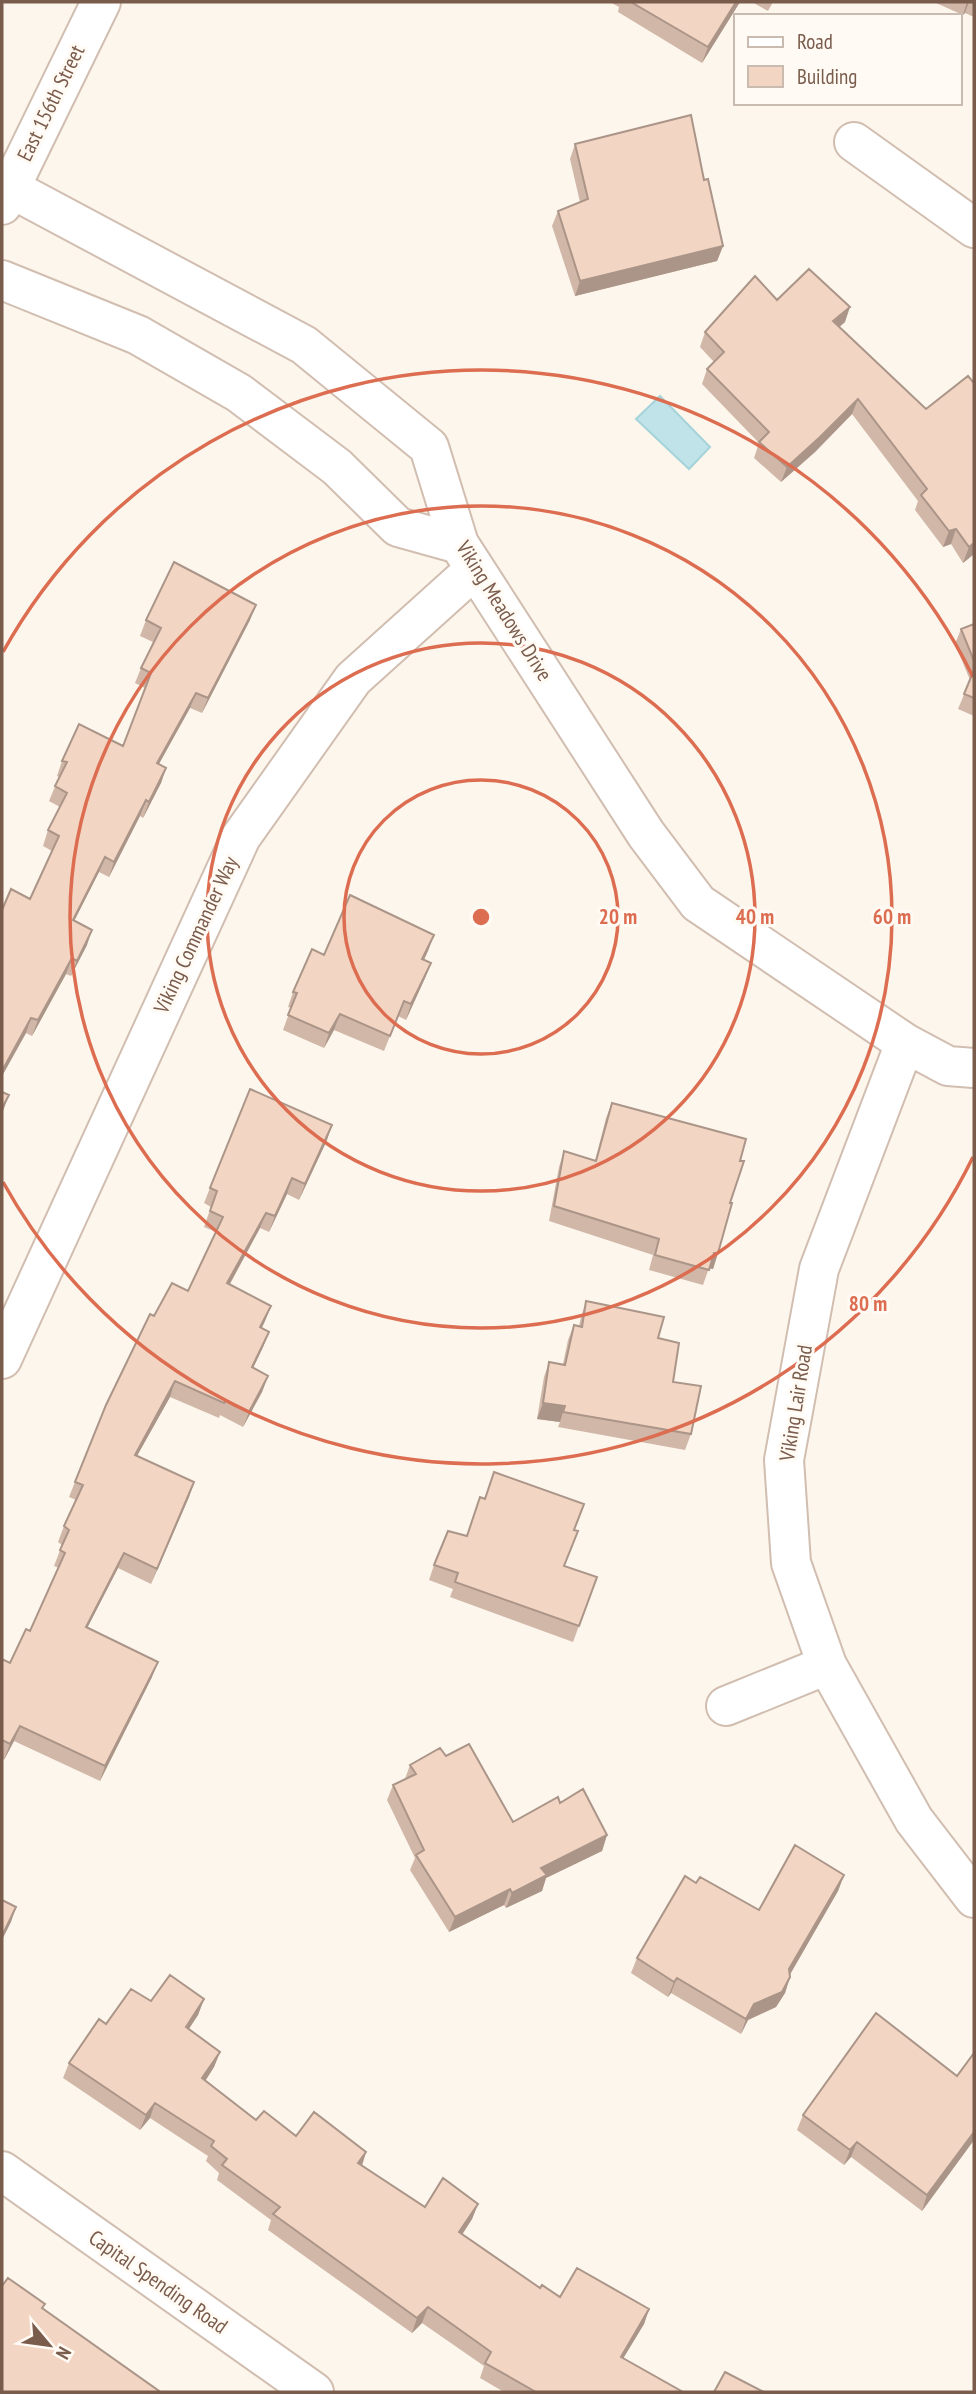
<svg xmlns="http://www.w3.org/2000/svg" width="976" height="2394" font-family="'PT Sans Narrow',sans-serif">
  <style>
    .water { fill: #bfe3e8; stroke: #a5d3da; stroke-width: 2 }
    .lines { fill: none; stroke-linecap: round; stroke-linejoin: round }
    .minor-casing { stroke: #d1beb0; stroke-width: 42 }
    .minor { stroke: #fff; stroke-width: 38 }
    .wall { fill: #d1b7a8 }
    .shaded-wall { fill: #aa9588 }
    .building { fill: #f3d5c3; stroke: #aa9588; stroke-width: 2 }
    .ring { fill: none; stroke: #dc6d51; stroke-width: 3.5 }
    .labels { text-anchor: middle; stroke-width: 6; stroke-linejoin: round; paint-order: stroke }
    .street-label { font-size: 21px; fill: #7a5c4d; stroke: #fffaf3 }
    .centre { fill: #dc6d51; stroke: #fffaf3; stroke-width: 3.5 }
    .ring-label { font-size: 21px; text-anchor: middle; font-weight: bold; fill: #dc6d51; stroke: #fffaf3; stroke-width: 6; stroke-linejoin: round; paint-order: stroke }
  </style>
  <rect width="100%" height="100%" fill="#fdf6ec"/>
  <path class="water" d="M660,396l50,51 -21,22 -53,-50z"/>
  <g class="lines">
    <defs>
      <path id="minor" d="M854,142l120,86
        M10,188l294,157 125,102 30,97 187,290 52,69 207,140 43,23 26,2
        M2,205l99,-203
        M2,280l136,55 101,58 98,74 61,60 61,17
        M905,1043l-86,226 -35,191 7,103 36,102 87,155 60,78
        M2,1359l239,-522 112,-158 122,-110
        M726,1706l101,-41
        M2,2171l312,221"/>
    </defs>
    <use href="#minor" class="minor-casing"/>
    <use href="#minor" class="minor"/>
  </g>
  <path class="wall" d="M610,2h130l-38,61 -84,-51 1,-5z
    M752,2h21l-5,9z
    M937,2h37v15l-9,-4 -2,2 -27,-12z
    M575,144l129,36 19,66 -6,15 -142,35 -23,-70 6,-15 22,-9 -10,-43z
    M777,300l68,22 -6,5 135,227 -11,9 -12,-19 -8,3 -28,-37 3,-9 -66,-87 -37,38 -34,30 -27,-24 5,-15 -57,-59 5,-15 7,-7 -14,-15 5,-15z
    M146,620h104l-48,93 -12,-5 -31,56 7,4 -5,15 -18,35 -3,-2 -31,61 -10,-5 -25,49 13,24 -16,31 -5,-2 -34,62 -6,-3 -24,43v-166l28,-11 22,-48 -9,-5 5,-16 12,-23 -11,-6 10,-24 -2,-1 5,-15 61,-15 22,-58 -10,-5 6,-15 12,-26 -13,-6z
    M974,624v92l-16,-7 12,-29 -15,-36 6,-15z
    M434,935l-10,25 7,3 -6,15 -19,42 -8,-4 -14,35 -50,-21 -10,18 -41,-18 8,-22 -3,-1 5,-15 31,-37z
    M612,1103l128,58 -22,92 -5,16 -4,-1 -6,17 -54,-15 4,-15 -104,-34 10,-54 5,-16 31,10 11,-43z
    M327,1140l-28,60 -12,-6 -18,38 -9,-4 -30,56 41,22 -9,22 7,4 -6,15 -10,21 15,8 -6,16 -19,35 -23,-12 -1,3 -49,-21 -33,59 52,41 -38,87 -33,-16 -31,60 65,49 -52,104 -86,-40 -10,19 -2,-2v-99l8,4 20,-32 29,-63 -5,-2 8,-21 -4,-3 6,-16 12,-26 -7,-3 6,-15 79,-166 34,-25 28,-59 -12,-5 7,-20 -7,-4 6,-15z
    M586,1301l72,37 33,96 -6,16 -127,-23 2,-5 -23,-3 7,-42 5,-15 14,2 5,-24 6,-15 5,1 2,-9z
    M575,1530l-11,37 33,10 -24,65 -123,-45 3,-8 -24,-9 5,-15z
    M446,1756l67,66 47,-19 47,32 -5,16 -56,27 -4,13 -36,17 -2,-3 -55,27 -39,-62 5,-12 -28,-58 6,-15 12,-6 5,-14z
    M844,1875l-6,16 -48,83v3l-5,16 -9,14 -28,13 -7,14 -70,-41 -3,4 -37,-24 6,-15 59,-75 63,27z
    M204,1999l-6,16 -9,14 31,23 -6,15 -9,14 51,39 40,16 70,16 -4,14 63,41 53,-3 -6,15 -10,16 78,53 20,9 89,12 -5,15 -21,34 60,34h-179l-24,-14 4,-12 -62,-43 -10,10 -144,-103 3,-10 -54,-40 2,-7 -13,-12 2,-5 -58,-38 -10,12 -77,-52 6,-15 37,-39 45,-23z
    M803,2115l171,25 -52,71 -71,-54 -7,8 -47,-35z"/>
  <path class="shaded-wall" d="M736,2h4l-38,61 6,-16z
    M967,2h2l-4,11 -2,2z
    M723,246l-6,15 -142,35 5,-15z
    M850,307l-5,15 -17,15 5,-16z
    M858,399l-6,15 -37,38 -34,30 6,-15z
    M956,529l-5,15 -8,3 6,-16z
    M974,543v11l-11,9 6,-16z
    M256,605l-6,15 -48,93 6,-15z
    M196,693l-6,15 -39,70 6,-15z
    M166,768l-5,15 -18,35 6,-16z
    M146,800l-6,16 -31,61 5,-15z
    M105,857l-6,15 -32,63 6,-15z
    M92,930l-5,15 -16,31 6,-15z
    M434,935l-6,16 -11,23 5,-15z
    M72,958l-6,16 -34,62 6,-16z
    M431,963l-6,15 -19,42 5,-16z
    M340,1014l-6,16 -10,18 5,-15z
    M31,1018l-5,15 -24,43v-5z
    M9,1095l-6,16 -1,3v-6z
    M332,1125l-5,15 -28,60 6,-16z
    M292,1178l-5,16 -18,38 6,-16z
    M266,1213l-6,15 -38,70 5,-15z
    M714,1253h4l-5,16 -5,-1z
    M271,1306l-6,15 -11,22 6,-16z
    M269,1332l-6,15 -17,36 6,-16z
    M268,1376l-6,16 -19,35 6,-15z
    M175,1381l-5,16 -41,73 6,-15z
    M543,1403l22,3 -5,16 -23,-3z
    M194,1482l-5,15 -38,87 6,-15z
    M124,1553l-6,15 -38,74 6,-15z
    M158,1662l-6,15 -52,104 5,-15z
    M20,1726l-6,15 -10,19 6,-16z
    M607,1835l-5,16 -56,27 -4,13 -36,17 6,-15 29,-25z
    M844,1875l-6,16 -54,94 5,-16z
    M510,1889l-6,16 -55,27 6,-15z
    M16,1907l-5,15 -9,18v-4z
    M790,1977l-5,16 -9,14 -28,13 -7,14 5,-15 8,-15z
    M677,1978l-6,15 -3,4 6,-15z
    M204,1999l-6,16 -18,27 6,-15z
    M220,2052l-6,15 -17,27 5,-16z
    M155,2103l-5,15 -10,12 6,-15z
    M974,2132v8l-52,71 5,-16z
    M857,2142l-6,15 -7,8 6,-15z
    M366,2152l-5,16 -3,-5z
    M478,2204l-6,15 -19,29 6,-16z
    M428,2307l-6,16 -10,10 5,-15z
    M649,2309l-5,15 -29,48 6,-15z"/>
  <path class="building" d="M631,2h105l-28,45z
    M691,115l13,65 4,-1 15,67 -143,35 -22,-70 30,-12 -13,-55z
    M809,269l41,38 -17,14 93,88 42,-33 6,7v160l-5,4 -13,-18 -7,2 -28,-36 6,-6 -69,-90 -38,38 -33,30 -28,-25 10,-10 -62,-63 17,-17 -19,-20 50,-56 22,24z
    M174,562l82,43 -48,93 -12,-5 -39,70 9,5 -17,34 -3,-2 -32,62 -9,-5 -32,63 19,10 -15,31 -5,-3 -34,62 -7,-2 -29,53v-161l9,-21 19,10 29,-63 -11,-6 19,-37 -12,-7 12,-24 -5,-1 17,-37 44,22 28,-73 -10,-5 20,-40 -15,-8z
    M974,624v37l-13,-32z
    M974,670v28l-10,-4z
    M350,895l84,40 -12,24 9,4 -20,41 -7,-3 -14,35 -50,-22 -11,19 -41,-18 9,-22 -4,-1 19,-43 12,6z
    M250,1089l82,36 -27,59 -13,-6 -17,38 -9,-3 -39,70 44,23 -11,21 9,5 -17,35 16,9 -19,36 -23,-12 -2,3 -49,-22 -40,74 59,27 -37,87 -33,-16 -38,74 72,35 -53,104 -85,-40 -10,18 -8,-4v-81l8,4 16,-34 4,2 35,-78 -5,-3 9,-20 -5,-4 19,-41 -8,-3 31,-77 44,-91 4,2 18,-33 16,8 35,-74 -13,-6 7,-20 -7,-3z
    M2,1092l7,3 -7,13z
    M612,1103l134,36 -6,22h4l-14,42h2l-14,50h-4l-5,17 -54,-15 4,-16 -105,-33 10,-55 32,10z
    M586,1301l78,16 -6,21 21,5 -6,39 28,4 -10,48 -128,-22 2,-6 -22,-3 6,-41 16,3 9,-40 8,2z
    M494,1472l90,32 -10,26 4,1 -14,35 33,11 -18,49 -124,-44 3,-9 -24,-8 14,-34 19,5 13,-39 5,2z
    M469,1744l44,78 45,-25 2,6 23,-14 24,46 -66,33 6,7 -35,18 -2,-4 -55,28 -39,-62 8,-5 -31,-65 23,-11 -6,-9 30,-17 6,8z
    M795,1845l49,30 -55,94 1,8 -8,15 -28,12 -8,15 -69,-41 -3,4 -37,-24 48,-82 11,7 4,-6 59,33z
    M2,1900l14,7 -14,29z
    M170,1975l34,24 -18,28 34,25 -18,26 54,42 8,-9 32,25 18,-24 52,40 -8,11 67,44 18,-29 35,26 -19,28 81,56 2,-3 18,12 17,-29 72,41 -28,48 62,35h-147l-51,-29 6,-11 -63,-45 -11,11 -144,-104 7,-7 -58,-42 5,-6 -16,-13 3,-5 -59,-38 -9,12 -77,-52 30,-44 7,5 25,-35 20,12z
    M876,2013l81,63 17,-23v79l-47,63 -70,-53 -7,8 -47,-35z
    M8,2278l37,26 -3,4 117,83 -1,1h-156v-106z
    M725,2372l39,20h-50z"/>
  <g class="ring">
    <circle cx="481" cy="917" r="137"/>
    <circle cx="481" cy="917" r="274"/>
    <circle cx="481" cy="917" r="411"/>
    <path d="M973 1157A547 547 0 0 1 3 1182M3 652A547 547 0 0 1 973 677"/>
  </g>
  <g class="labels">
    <g class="street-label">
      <text transform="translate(51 103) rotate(-64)" y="7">East 156th Street</text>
      <text transform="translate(504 611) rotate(58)" y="7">Viking Meadows Drive</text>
      <text transform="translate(196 935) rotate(-65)" y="7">Viking Commander Way</text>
      <text transform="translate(796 1403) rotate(-81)" y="7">Viking Lair Road</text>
      <text transform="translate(158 2282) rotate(35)" y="7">Capital Spending Road</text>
    </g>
  </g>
  <circle cx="481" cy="917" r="10" class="centre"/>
  <g class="ring-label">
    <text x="618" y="924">20 m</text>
    <text x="755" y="924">40 m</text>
    <text x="892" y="924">60 m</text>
    <text x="868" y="1311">80 m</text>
  </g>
  <rect width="976" height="2394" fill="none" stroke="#7a5c4d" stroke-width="7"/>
  <rect x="734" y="14" width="228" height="91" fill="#fffaf3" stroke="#cabbb1" stroke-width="2"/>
  <rect x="748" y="37" width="35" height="10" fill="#ffffff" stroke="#cabbb1" stroke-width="2"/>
  <text x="797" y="49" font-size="21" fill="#7a5c4d">Road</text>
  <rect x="748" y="66" width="35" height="21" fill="#f3d5c3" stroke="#cabbb1" stroke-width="2"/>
  <text x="797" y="84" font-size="21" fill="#7a5c4d">Building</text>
  <g transform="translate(49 2345) rotate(119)" stroke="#fffaf3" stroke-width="5" paint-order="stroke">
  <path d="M0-5L12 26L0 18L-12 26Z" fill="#7a5c4d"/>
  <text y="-10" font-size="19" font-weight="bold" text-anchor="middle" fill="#7a5c4d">N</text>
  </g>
</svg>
